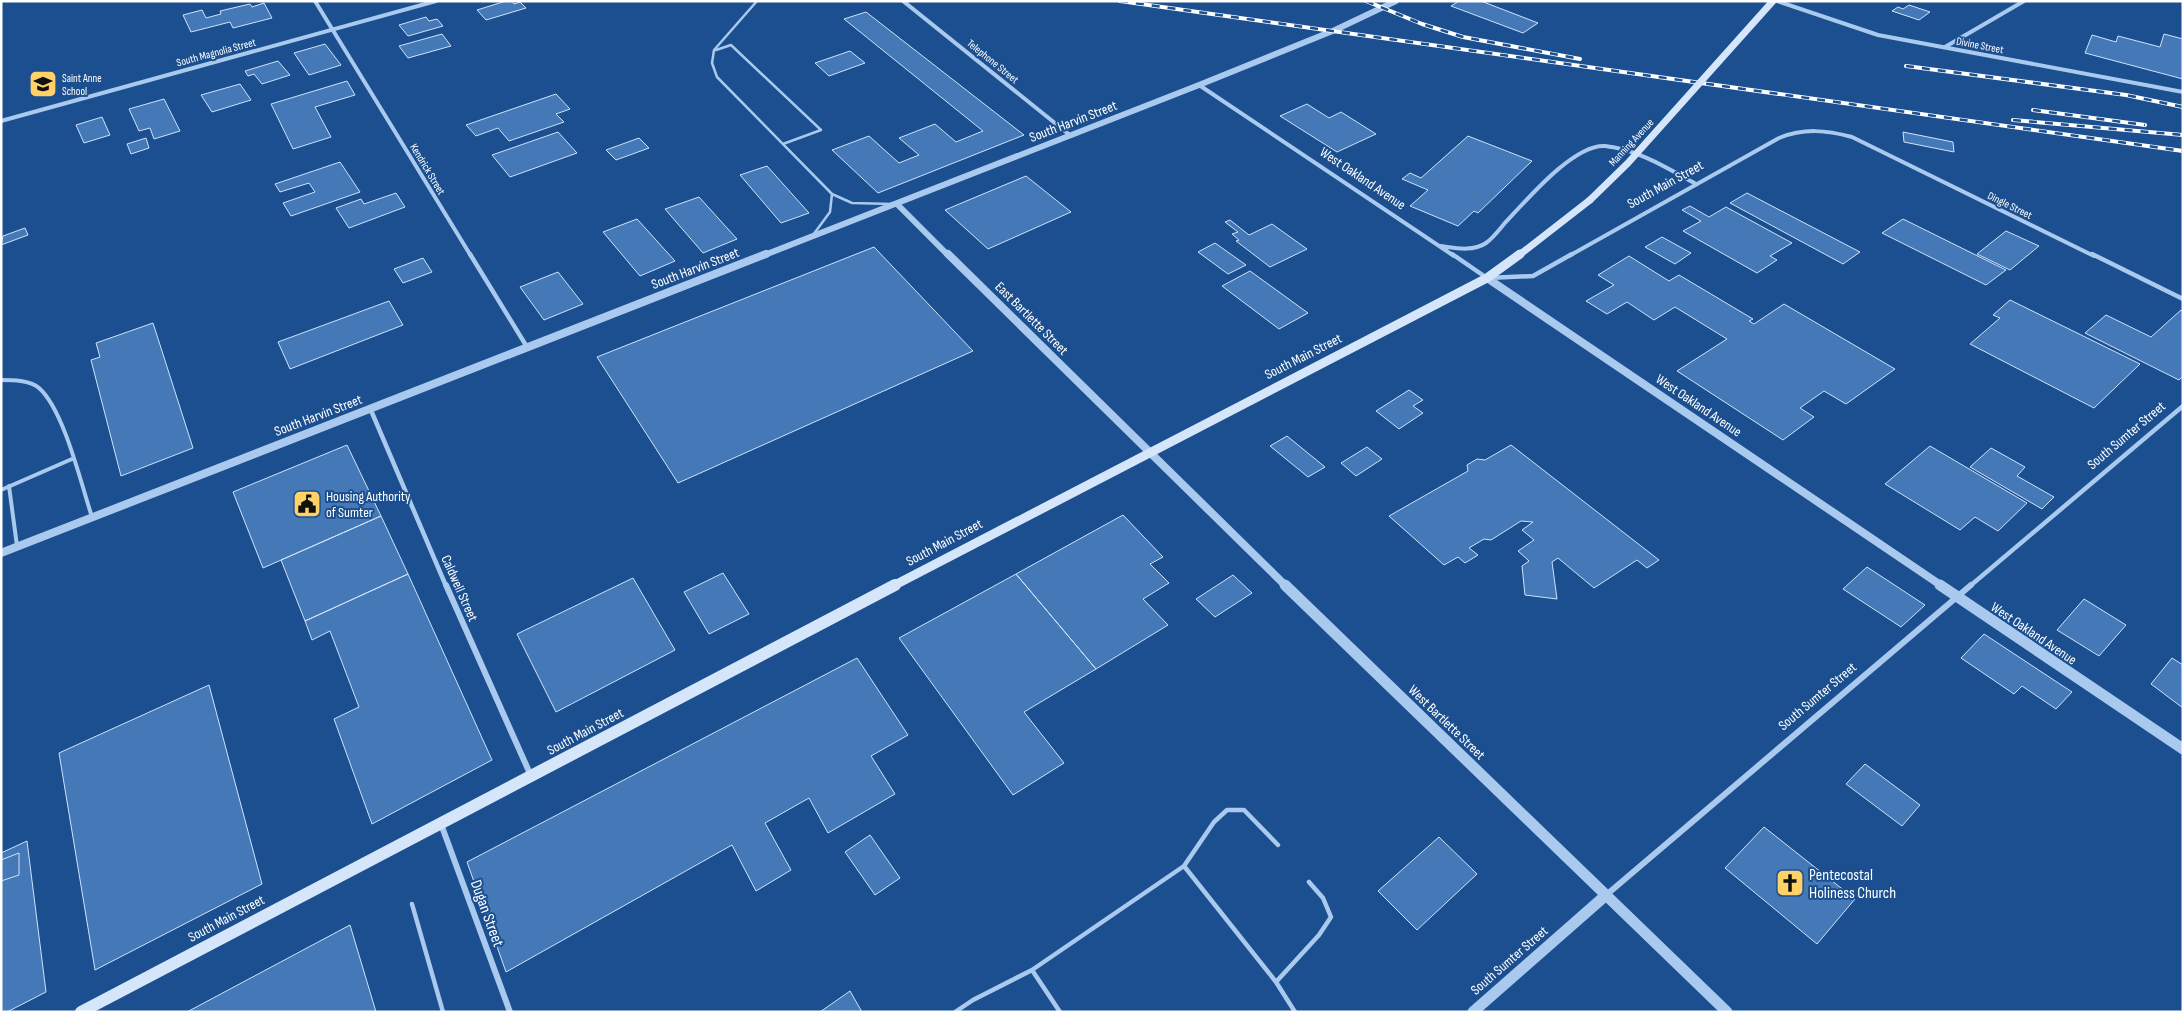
<svg xmlns="http://www.w3.org/2000/svg" width="2184" height="1013" font-family="'Sofia Sans Condensed',sans-serif">
  <style>
    .building { fill: #4478b7; stroke: #cfe3fa }
    .lines { fill: none; stroke-linecap: round; stroke-linejoin: round }
    .service-far2 { stroke: #a9c9ee; stroke-width: 2.5 }
    .service-far1 { stroke: #a9c9ee; stroke-width: 4 }
    .service { stroke: #a9c9ee; stroke-width: 4.5 }
    .minor-far2 { stroke: #a9c9ee; stroke-width: 4 }
    .minor-far1 { stroke: #a9c9ee; stroke-width: 4.5 }
    .minor { stroke: #a9c9ee; stroke-width: 6 }
    .tertiary-far2 { stroke: #a9c9ee; stroke-width: 6 }
    .tertiary-far1 { stroke: #a9c9ee; stroke-width: 8 }
    .tertiary { stroke: #a9c9ee; stroke-width: 11 }
    .secondary-far2 { stroke: #d6e6fa; stroke-width: 7 }
    .secondary-far1 { stroke: #d6e6fa; stroke-width: 9 }
    .secondary { stroke: #d6e6fa; stroke-width: 12 }
    .rail-casing { stroke: #fff; stroke-width: 4 }
    .rail { stroke: #1b4f8f; stroke-width: 2.5; stroke-dasharray: 8; stroke-linecap: butt }
    .secondary-bridge { stroke: #d6e6fa; stroke-width: 7 }
    .labels { text-anchor: middle; stroke-width: 4; stroke-linejoin: round; paint-order: stroke }
    .far-street-label { font-size: 11px; fill: #fff; stroke: #1b4f8f }
    .far-poi-label { font-size: 11px; fill: #fff; stroke: #1b4f8f; text-anchor: start }
    .street-label { font-size: 14px; fill: #fff; stroke: #1b4f8f }
    .poi-label { font-size: 14px; fill: #fff; stroke: #1b4f8f; text-anchor: start }
    .near-poi-label { font-size: 16px; fill: #fff; stroke: #1b4f8f; text-anchor: start }
    .near-street-label { font-size: 16px; fill: #fff; stroke: #1b4f8f }
  </style>
  <rect width="100%" height="100%" fill="#1b4f8f"/>
  <path class="building" d="M506,1h6l2,3 6,-2 6,6 -40,12 -9,-10z
    M1459,1h22l57,22 -15,10 -72,-27z
    M264,3l8,15 -39,10 -3,-6 -39,10 -8,-17 19,-5 4,8 15,-4 -1,-3 30,-7 2,3z
    M1909,5l21,7 -11,8 -27,-9 6,-4 5,2z
    M866,12l158,123 -146,58 -46,-43 37,-14 30,27 20,-8 -20,-17 36,-14 21,18 27,-11 -139,-112z
    M426,17l3,4 8,-2 6,7 -35,10 -9,-11z
    M442,34l9,12 -43,12 -9,-12z
    M2164,34l19,5v40l-98,-26 7,-18 24,7 2,-6 42,11z
    M325,44l16,21 -32,10 -15,-22z
    M850,51l15,12 -36,13 -14,-13z
    M278,61l12,14 -28,9 -8,-10 -6,2 -3,-5z
    M347,81l8,14 -40,12 16,30 -38,12 -22,-45z
    M240,84l11,16 -39,12 -11,-17z
    M556,94l14,15 -14,5 8,8 -55,19 -11,-13 -22,8 -10,-11z
    M164,99l16,32 -26,8 -4,-11 -11,3 -10,-22z
    M1307,104l22,14 12,-6 35,22 -39,18 -57,-36z
    M102,117l8,18 -26,8 -8,-18z
    M558,132l19,21 -67,24 -18,-22z
    M1903,132l50,10 1,10 -50,-10z
    M1468,136l64,25 -54,52 -4,-2 -16,15 -48,-20 18,-16 -26,-11 8,-6 11,5z
    M146,138l3,10 -18,6 -4,-10z
    M639,138l10,10 -33,12 -10,-10z
    M340,162l20,30 -69,24 -8,-13 32,-11 -6,-9 -29,9 -5,-8z
    M767,166l42,47 -28,10 -41,-48z
    M1026,176l45,36 -83,37 -43,-39z
    M396,193l9,14 -56,21 -13,-20 25,-9 3,5z
    M1747,193l113,59 -17,12 -113,-61z
    M699,197l38,42 -34,14 -38,-44z
    M1690,206l19,11 17,-10 66,36 -22,13 7,4 -20,13 -74,-42 18,-10 -19,-11z
    M637,219l38,42 -35,15 -37,-44z
    M1903,219l103,51 -20,15 -104,-52z
    M1230,220l19,15 23,-11 35,25 -37,18 -34,-26 3,-1 -7,-6 6,-2 -13,-10z
    M25,228l3,7 -27,10 2,-9z
    M2006,231l33,15 -29,24 -33,-16z
    M1662,237l29,16 -16,11 -30,-17z
    M1215,243l31,22 -18,9 -30,-22z
    M874,247l99,104 -295,132 -81,-126z
    M1629,256l40,25 10,-6 74,44 -4,2 5,3 30,-20 111,65 -49,35 -22,-13 -24,17 14,9 -31,23 -106,-69 50,-32 -52,-32 -21,13 -27,-18 -20,12 -21,-13 28,-16 -16,-10z
    M423,258l9,14 -29,11 -9,-14z
    M1250,271l58,42 -29,16 -57,-43z
    M558,272l25,32 -39,16 -24,-33z
    M2010,300l130,64 -46,44 -124,-64 30,-26 -7,-3z
    M389,301l14,24 -113,44 -12,-27z
    M2181,310l2,1v65l-4,4 -94,-47 21,-18 45,22z
    M153,323l40,125 -72,28 -30,-116 9,-3 -4,-14z
    M1409,390l14,10 -10,6 10,7 -24,16 -23,-18z
    M1287,436l38,31 -17,10 -38,-31z
    M347,445l34,71 -118,52 -30,-76z
    M1511,445l148,115 -12,8 -10,-8 -43,28 -36,-30 -6,4 5,37 -32,-4 -3,-29 7,-5 -11,-10 16,-11 -12,-10 11,-8 -12,-1 -30,19 -7,-1 -15,9 9,7 -13,8 -7,-6 -14,8 -55,-49 79,-45 -1,-6 10,-6 8,1z
    M1930,446l97,57 -29,28 -23,-14 -15,13 -75,-46z
    M1367,447l15,12 -26,17 -15,-13z
    M1991,448l34,19 -8,9 37,21 -12,12 -72,-42z
    M1123,515l40,42 -13,7 19,19 -26,16 25,26 -72,44 -80,-95z
    M381,516l27,58 -103,47 -24,-61z
    M1867,567l58,38 -24,22 -58,-38z
    M723,573l26,41 -40,20 -25,-42z
    M408,574l84,186 -120,64 -38,-105 25,-12 -29,-76 -18,9 -7,-19z
    M1016,574l80,95 -72,43 40,51 -51,32 -114,-157z
    M1233,575l19,18 -37,24 -19,-18z
    M633,578l42,72 -119,62 -39,-78z
    M2084,599l42,26 -27,31 -42,-26z
    M1984,634l88,58 -16,17 -34,-23 -8,8 -53,-36z
    M857,658l51,77 -37,21 24,38 -67,39 -19,-35 -44,25 26,47 -35,21 -24,-46 -226,127 -39,-110z
    M2172,658l11,7v43l-32,-24z
    M209,685l53,199 -167,86 -36,-217z
    M1865,764l55,41 -18,21 -56,-42z
    M1764,827l91,72 -38,45 -92,-76z
    M870,835l30,43 -25,17 -30,-43z
    M1439,837l38,37 -60,56 -39,-39z
    M27,841l19,151 -39,20h-6v-159z
    M19,853v22l-18,6v-21z
    M350,925l26,87h-189z
    M850,991l12,21h-42z"/>
  <g class="lines">
    <path class="service-far2" d="M757,1l-43,49 -2,13 5,14 115,117 20,9 40,1
      M716,50l15,-5 90,85 -38,14
      M813,235l17,-23 2,-18"/>
    <path class="service-far1" d="M1,380c11,0 29,0 38,8 25,22 42,96 53,129
      M9,486l8,60
      M1,490l71,-31"/>
    <path class="service" d="M1184,866l30,-44 13,-12h17l34,35
      M412,904l31,108
      M1032,970l28,42
      M1276,982l43,-47 12,-18 -8,-19 -14,-16
      M955,1012l18,-12 59,-30 152,-104 92,116 19,30"/>
    <path class="minor-far2" d="M315,1l156,255
      M903,1l168,135
      M1777,1l101,34 305,57
      M1945,47l79,-46
      M1199,85l255,171
      M1,121l435,-120
      M1441,246c14,2 32,6 45,-3 7,-5 13,-13 18,-19 21,-22 69,-80 101,-78 32,3 64,23 91,38
      M1569,256l210,-118c25,-10 47,-8 73,-1l242,119"/>
    <path class="minor-far1" d="M470,254l57,93
      M1452,254l35,24 46,-2 39,-22
      M2092,254l91,45
      M370,408l76,178
      M1970,586l213,-180"/>
    <path class="minor" d="M446,585l85,191
      M441,824l69,188
      M1605,896l366,-311"/>
    <path class="tertiary-far2" d="M897,204l52,52
      M762,256l437,-171 136,-55 61,-29"/>
    <path class="tertiary-far1" d="M948,254l338,332
      M1487,278l455,308
      M1,553l765,-299"/>
    <path class="tertiary" d="M1285,585l442,427
      M1940,585l243,164
      M1473,1012l132,-116"/>
    <path class="secondary-far2" d="M1518,256l72,-56"/>
    <path class="secondary-far1" d="M893,586l594,-308 33,-24"/>
    <path class="secondary" d="M81,1012l814,-427"/>
    <defs>
      <path id="rail" d="M1120,1l1063,150
        M1366,1l56,23 41,13 117,22
        M1906,66l220,29 57,12
        M2033,110l112,15
        M2013,120l170,15"/>
    </defs>
    <use href="#rail" class="rail-casing"/>
    <use href="#rail" class="rail"/>
    <path class="secondary-bridge" d="M1590,200l38,-37 145,-162"/>
  </g>
  <defs>
    <symbol id="school-square" viewBox="-11 -11 22 22"><rect x="-9" y="-9" width="18" height="18" rx="4" fill="#ffd166" stroke="#1b4f8f"/><path d="M0-5L7-2L0 1L-7-2ZM-4 1L0 2.5L4 1V4Q0 6-4 4Z" fill="#111"/></symbol>
    <symbol id="civic-square" viewBox="-11 -11 22 22"><rect x="-9" y="-9" width="18" height="18" rx="4" fill="#ffd166" stroke="#1b4f8f"/><path d="M-.6-6.5H3V-4.5H.6V-3L4-1V1h2V6H-6V1h2V-1L-.6-3ZM-1.2 2.5V6h2.4V2.5Z" fill="#111"/></symbol>
    <symbol id="church-square" viewBox="-11 -11 22 22"><rect x="-9" y="-9" width="18" height="18" rx="4" fill="#ffd166" stroke="#1b4f8f"/><path d="M-1.2-6h2.4v3.5h3.3v2.4h-3.3V6h-2.4V-.1h-3.3v-2.4h3.3Z" fill="#111"/></symbol>
  </defs>
  <g fill-rule="evenodd">
    <use href="#school-square" x="27" y="68" width="32" height="32"/>
    <use href="#civic-square" x="291" y="488" width="32" height="32"/>
    <use href="#church-square" x="1774" y="867" width="32" height="32"/>
  </g>
  <g class="labels">
    <g class="far-street-label">
      <text transform="translate(1980 45) rotate(11)" y="4">Divine Street</text>
      <text transform="translate(216 52) rotate(-15)" y="4">South Magnolia Street</text>
      <text transform="translate(993 61) rotate(39)" y="4">Telephone Street</text>
      <text transform="translate(1631 142) rotate(-47)" y="4">Manning Avenue</text>
      <text transform="translate(428 169) rotate(59)" y="4">Kendrick Street</text>
      <text transform="translate(2010 205) rotate(26)" y="4">Dingle Street</text>
    </g>
    <g class="far-poi-label">
      <text x="62" y="82">Saint Anne<tspan x="62" dy="13">School</tspan></text>
    </g>
    <g class="street-label">
      <text transform="translate(1073 121) rotate(-21)" y="5">South Harvin Street</text>
      <text transform="translate(1363 178) rotate(34)" y="5">West Oakland Avenue</text>
      <text transform="translate(1665 184) rotate(-29)" y="5">South Main Street</text>
      <text transform="translate(695 268) rotate(-21)" y="5">South Harvin Street</text>
      <text transform="translate(1032 318) rotate(45)" y="5">East Bartlette Street</text>
      <text transform="translate(1303 356) rotate(-27)" y="5">South Main Street</text>
      <text transform="translate(1699 405) rotate(34)" y="5">West Oakland Avenue</text>
      <text transform="translate(318 415) rotate(-21)" y="5">South Harvin Street</text>
      <text transform="translate(2126 435) rotate(-40)" y="5">South Sumter Street</text>
      <text transform="translate(944 542) rotate(-28)" y="5">South Main Street</text>
      <text transform="translate(460 588) rotate(66)" y="5">Caldwell Street</text>
      <text transform="translate(2034 633) rotate(34)" y="5">West Oakland Avenue</text>
      <text transform="translate(1817 696) rotate(-40)" y="5">South Sumter Street</text>
      <text transform="translate(1447 722) rotate(44)" y="5">West Bartlette Street</text>
      <text transform="translate(585 731) rotate(-28)" y="5">South Main Street</text>
      <text transform="translate(226 918) rotate(-28)" y="5">South Main Street</text>
      <text transform="translate(1509 960) rotate(-41)" y="5">South Sumter Street</text>
    </g>
    <g class="poi-label">
      <text x="326" y="501">Housing Authority<tspan x="326" dy="16">of Sumter</tspan></text>
    </g>
    <g class="near-poi-label">
      <text x="1809" y="880">Pentecostal<tspan x="1809" dy="18">Holiness Church</tspan></text>
    </g>
    <g class="near-street-label">
      <text transform="translate(488 913) rotate(70)" y="6">Dugan Street</text>
    </g>
  </g>
  <rect width="2184" height="1013" fill="none" stroke="#ffffff" stroke-width="5"/>
</svg>
